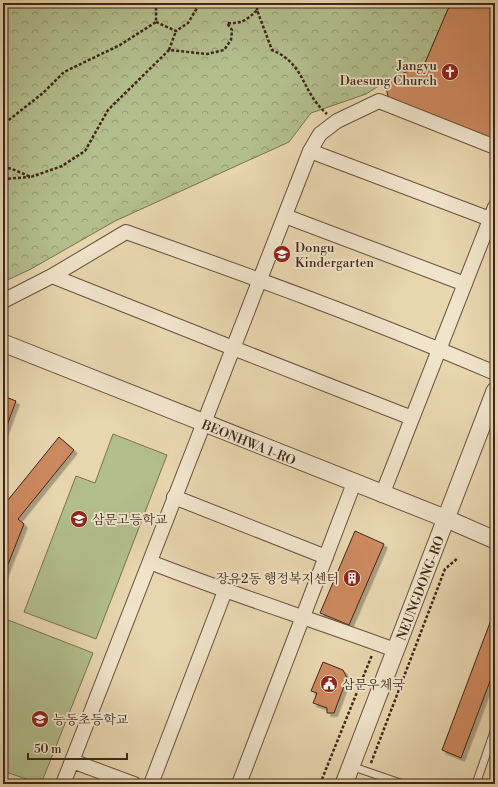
<svg xmlns="http://www.w3.org/2000/svg" width="498" height="787" font-family="'Libre Bodoni','Noto Serif KR',serif">
  <style>
    .grass { fill: #b3be8d; stroke: #787252 }
    .forest { fill: url(#forest-crowns); stroke: #787252 }
    .building { fill: #cd895e; stroke: #3e2617; filter: url(#shadow) }
    .lines { fill: none; stroke-linecap: round; stroke-linejoin: round }
    .service-casing { stroke: #68523d; stroke-width: 9 }
    .minor-casing { stroke: #68523d; stroke-width: 16 }
    .tertiary-casing { stroke: #68523d; stroke-width: 19 }
    .path { stroke: #3e2617; stroke-width: 2.5; stroke-dasharray: 3 2; stroke-linecap: butt }
    .service { stroke: #f0e4cb; stroke-width: 7 }
    .minor { stroke: #f0e4cb; stroke-width: 14 }
    .tertiary { stroke: #f0e4cb; stroke-width: 17 }
    .labels { text-anchor: middle; stroke-width: 3.5; stroke-linejoin: round; paint-order: stroke }
    .poi-label { font-size: 13px; fill: #3e2617; stroke: #f0e4cb; text-anchor: start }
    .street-label { font-size: 13px; fill: #3e2617; stroke: #f0e4cb }
  </style>
  <defs>
    <pattern id="forest-crowns" width="20" height="18" patternUnits="userSpaceOnUse"><rect width="20" height="18" fill="#b3be8d"/><path d="M2 6a3 3 0 1 1 6 0M12 15a3 3 0 1 1 6 0" fill="none" stroke="#939a72"/></pattern>
    <filter id="shadow"><feDropShadow dx="3.5" dy="3.5" stdDeviation="0" flood-color="#0004"/></filter>
  </defs>
  <rect width="100%" height="100%" fill="#e8d6af"/>
  <filter id="stains"><feTurbulence type="fractalNoise" baseFrequency=".005" numOctaves="4"/><feColorMatrix values="0 0 0 0 .2 0 0 0 0 .09 0 0 0 0 .02 0 0 0 .5 -.17"/></filter>
  <radialGradient id="worn" r=".72"><stop offset=".6" stop-color="#630" stop-opacity="0"/><stop offset="1" stop-color="#630" stop-opacity=".3"/></radialGradient>
  <path class="grass" d="M113,434l54,21 -71,184 -72,-27 52,-136 19,7z
    M3,618l90,35 -52,131 -38,-13z"/>
  <path class="forest" d="M3,3h455l-10,6 -23,54 -40,19 -19,12 -55,19 -22,29 -174,79 -84,48 -28,13z"/>
  <path class="building" d="M458,3h37v137l-107,-43 -3,-15 40,-19 23,-54z
    M3,396l13,5 -13,35z
    M59,437l15,13 -56,69 6,5 -21,53v-79l5,2z
    M355,531l29,13 -35,81 -29,-12z
    M494,612l1,56 -34,90 -19,-8z
    M323,662l20,8 4,8 -13,35h-7v-5l-14,-5 4,-10 -6,-2z"/>
  <g class="lines">
    <defs>
      <path id="service" d="M351,766l52,18
        M476,784l19,-55"/>
      <path id="minor" d="M310,151l180,68
        M285,216l180,68
        M52,276l181,72 179,70
        M3,301l49,-25 74,-44c124,44 248,89 369,141
        M382,495l113,-288
        M174,497l152,60
        M150,562c81,32 164,58 245,88
        M72,761l62,23
        M63,784l247,-633 10,-17 17,-13 42,-20 116,46
        M151,784l74,-193
        M239,784l115,-301"/>
      <path id="tertiary" d="M3,343l444,176 48,21
        M344,784l151,-393"/>
    </defs>
    <use href="#service" class="service-casing"/>
    <use href="#minor" class="minor-casing"/>
    <use href="#tertiary" class="tertiary-casing"/>
    <path class="path" d="M257,10l1,-7
      M156,22l20,9 12,-8 12,-20
      M169,50l7,-19
      M3,128l2,-5 38,-30 21,-21 56,-27 36,-23v-19
      M3,167l9,2 19,8 31,-11 23,-15 23,-41 61,-60 38,4 17,-4 7,-10 1,-10 -5,-7c14,1 20,-3 30,-13l15,40c34,14 29,42 55,64
      M3,179l27,-2
      M371,763l74,-194 13,-11
      M320,784l52,-129"/>
    <use href="#service" class="service"/>
    <use href="#minor" class="minor"/>
    <use href="#tertiary" class="tertiary"/>
  </g>
  <defs>
    <symbol id="church-disc" viewBox="-11 -11 22 22"><circle r="9.5" fill="#8f2418" stroke="#f0e4cb"/><path d="M-1.2-6h2.4v3.5h3.3v2.4h-3.3V6h-2.4V-.1h-3.3v-2.4h3.3Z" fill="#fff"/></symbol>
    <symbol id="school-disc" viewBox="-11 -11 22 22"><circle r="9.5" fill="#8f2418" stroke="#f0e4cb"/><path d="M0-5L7-2L0 1L-7-2ZM-4 1L0 2.5L4 1V4Q0 6-4 4Z" fill="#fff"/></symbol>
    <symbol id="building-disc" viewBox="-11 -11 22 22"><circle r="9.5" fill="#8f2418" stroke="#f0e4cb"/><path d="M-4-6H4V6H1V3H-1V6H-4ZM-2.5-4.3h1.7v1.8h-1.7ZM.8-4.3h1.7v1.8H.8ZM-2.5-1h1.7V.8h-1.7ZM.8-1h1.7V.8H.8Z" fill="#fff"/></symbol>
    <symbol id="civic-disc" viewBox="-11 -11 22 22"><circle r="9.5" fill="#8f2418" stroke="#f0e4cb"/><path d="M-.6-6.5H3V-4.5H.6V-3L4-1V1h2V6H-6V1h2V-1L-.6-3ZM-1.2 2.5V6h2.4V2.5Z" fill="#fff"/></symbol>
  </defs>
  <g fill-rule="evenodd">
    <use href="#church-disc" x="440" y="62" width="20" height="20"/>
    <use href="#school-disc" x="272" y="244" width="20" height="20"/>
    <use href="#school-disc" x="69" y="509" width="20" height="20"/>
    <use href="#building-disc" x="342" y="568" width="20" height="20"/>
    <use href="#civic-disc" x="319" y="674" width="20" height="20"/>
    <use href="#school-disc" x="30" y="709" width="20" height="20"/>
  </g>
  <g class="labels">
    <g class="poi-label">
      <text x="437" y="70" text-anchor="end">Jangyu<tspan x="437" dy="15">Daesung Church</tspan></text>
      <text x="295" y="252">Dongu<tspan x="295" dy="15">Kindergarten</tspan></text>
      <text x="92" y="524">삼문고등학교</text>
      <text x="339" y="583" text-anchor="end">장유2동 행정복지센터</text>
      <text x="342" y="689">삼문우체국</text>
      <text x="53" y="724">능동초등학교</text>
    </g>
    <g class="street-label">
      <text transform="translate(249 442) rotate(22)" y="5">BEONHWA 1-RO</text>
      <text transform="translate(420 588) rotate(-69)" y="5">NEUNGDONG-RO</text>
    </g>
  </g>
  <rect width="498" height="787" fill="none" stroke="#e8d6af" stroke-width="16"/>
  <rect x="4" y="4" width="490" height="779" fill="none" stroke="#3e2617" stroke-width="2"/>
  <rect x="8" y="8" width="482" height="771" fill="none" stroke="#3e2617"/>
  <path d="M28 753v6h99v-6" fill="none" stroke="#3e2617" stroke-width="2"/>
  <text x="34" y="753" font-size="12" fill="#3e2617" stroke="#f0e4cb" stroke-width="3" paint-order="stroke">50 m</text>
  <rect width="100%" height="100%" filter="url(#stains)"/>
  <rect width="100%" height="100%" fill="url(#worn)"/>
</svg>
